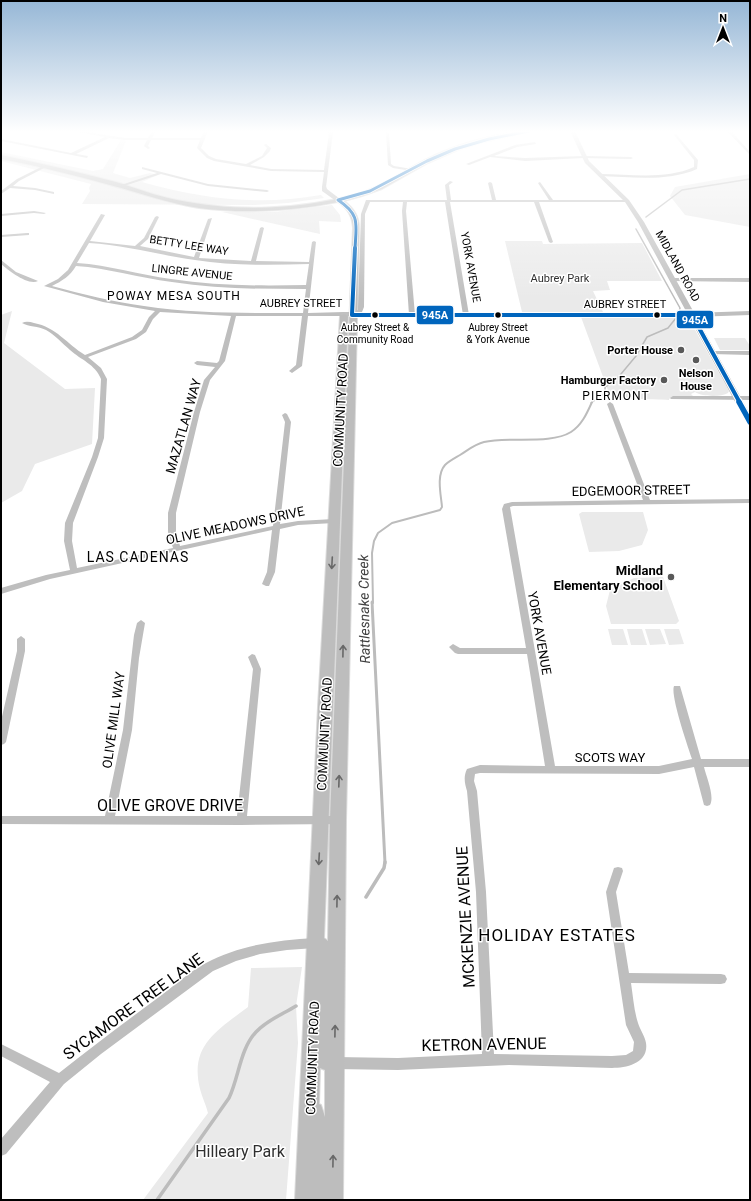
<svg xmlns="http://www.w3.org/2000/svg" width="751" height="1201" font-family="Roboto,sans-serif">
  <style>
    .green { fill: #eaeaea }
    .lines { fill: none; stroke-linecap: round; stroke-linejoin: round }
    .stream-far3 { stroke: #bcbcbc; stroke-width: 1.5 }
    .stream-far2 { stroke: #bcbcbc; stroke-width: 2 }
    .stream-far1 { stroke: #bcbcbc; stroke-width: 3 }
    .stream { stroke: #bcbcbc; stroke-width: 3.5 }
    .primary-casing { stroke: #dbdbdb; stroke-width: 2 }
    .street { fill: #bebebe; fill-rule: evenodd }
    .secondary { fill: #c1c1c1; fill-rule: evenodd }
    .primary { fill: #bdbdbd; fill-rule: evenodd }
    .bus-1-far2-casing { stroke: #fff; stroke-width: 4.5 }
    .bus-1-far1-casing { stroke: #fff; stroke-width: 6 }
    .bus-1-casing { stroke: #fff; stroke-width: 8 }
    .bus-1-far2 { stroke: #0065bd; stroke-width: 3 }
    .bus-1-far1 { stroke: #0065bd; stroke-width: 4 }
    .bus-1 { stroke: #0065bd; stroke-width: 5.5 }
    .oneway { stroke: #686868 }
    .bus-dot { fill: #000; stroke: #fff; stroke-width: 1.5 }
    .poi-dot { fill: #595959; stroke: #fff; stroke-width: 1.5 }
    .labels { text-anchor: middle; stroke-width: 3; stroke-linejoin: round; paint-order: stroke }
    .far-bus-label { font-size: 10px; fill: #000; stroke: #fff }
    .far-street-label { font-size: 11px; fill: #000; stroke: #fff }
    .far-park-label { font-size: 11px; fill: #2f2f2f; stroke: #fff }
    .far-poi-label { font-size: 11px; font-weight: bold; fill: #000; stroke: #fff; text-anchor: end }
    .far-neighbourhood-label { font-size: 12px; letter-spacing: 1px; fill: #000; stroke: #fff }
    .street-label { font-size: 13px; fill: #000; stroke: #fff }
    .poi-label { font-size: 13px; font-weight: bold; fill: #000; stroke: #fff; text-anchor: end }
    .neighbourhood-label { font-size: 14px; letter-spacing: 1px; fill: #000; stroke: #fff }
    .water-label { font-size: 14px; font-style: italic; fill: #404040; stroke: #fff }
    .near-street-label { font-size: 16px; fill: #000; stroke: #fff }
    .near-park-label { font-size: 16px; fill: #2f2f2f; stroke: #fff }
    .near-neighbourhood-label { font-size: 17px; letter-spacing: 1px; fill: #000; stroke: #fff }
    .line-badge { stroke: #fff; stroke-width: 1.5 }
    .badge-label { font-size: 11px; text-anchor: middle; font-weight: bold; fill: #fff }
  </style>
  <rect width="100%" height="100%" fill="#fff"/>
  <path class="green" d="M121,140l5,1 -13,32 17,5 20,-5 8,2 -16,7c61,17 116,24 179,13l3,3 -36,5 -34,2 -172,-1 8,-13 -1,-3 2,-4 -90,-23v-9l92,19 10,-2z
    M750,174v53l-65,-12 -15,-19 5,-9z
    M332,205l8,10 1,7 -22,-1 1,13 -98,-22h52z
    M505,241h37l1,3 99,-1 20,38h-55l3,9 -17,1 10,21h-81z
    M12,311l-8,32 61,46 30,-1 -3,56 -57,20 -13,27 -21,12v-188z
    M581,317h102l6,2 40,72 -1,2c-7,4 -25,4 -33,-1l-4,2 3,3h-22l-3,2v1c-9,0 -47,-2 -52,0l-8,-7z
    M714,338h31l5,8v4h-30z
    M582,512h61l5,18 -6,15 -23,6 -30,1 -10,-38z
    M663,577l16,44 -3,3h-65l-5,-18 4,-16 24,-12z
    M608,629h15l5,16h-16z
    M627,629h15l5,16h-16z
    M645,629h15l6,15 -16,1z
    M664,629h15l5,15 -15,1z
    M302,967l-6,39 2,37 -12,157h-143l65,-87c-2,-8 -6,-16 -8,-24 -11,-44 18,-59 48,-82l3,-39z"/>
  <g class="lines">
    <path class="stream-far3" d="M646,217l36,-27 68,-11
      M636,229l44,79 -1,4
      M591,403l14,-10v-6l11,-7 20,-24 11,-19 21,-9 8,-10"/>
    <path class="stream-far2" d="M373,603l-1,-50 2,-12 4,-8 14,-10 48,-13 2,-3c-1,-12 -6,-32 3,-42 4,-4 10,-7 15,-10 8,-5 15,-11 24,-13 25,-6 66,3 87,-10 11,-7 16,-19 21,-30"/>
    <path class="stream-far1" d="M372,602l13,261"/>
    <path class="stream" d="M366,897l18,-29 1,-6
      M157,1200l72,-102c10,-21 11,-49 27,-66 11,-12 27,-18 40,-26"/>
    <defs>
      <path id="primary" d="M520,131h12l-49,11 -23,7 -32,14 -46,26 -20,7 -18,5c10,7 15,15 15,27l-13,592 -3,380h-48l23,-493 22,-391 4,-2 4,2 -24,622 4,3 2,-121 23,-592c-1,-12 -5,-19 -15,-26 -46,9 -93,12 -139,6 -31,-5 -59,-15 -89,-23 -36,-10 -72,-19 -109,-26v-4c39,8 77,17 115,27 20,6 40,14 61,18 59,12 122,10 180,-6 24,-7 45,-22 68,-34 29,-15 62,-24 95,-29zM320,1068l5,2v47l-4,-12 -2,-1z"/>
    </defs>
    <use href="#primary" class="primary-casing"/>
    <path class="street" d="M73,131h8l44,7h23l4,-7h4l-4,7h49l3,-7h4l-7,17 8,8 7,3 30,5 16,-8 5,-8 -3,-3 2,-1 5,4 -1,3 -6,6 -14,8 21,4 53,1 5,-37 -3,-2 7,1 -7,55 -2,1 -2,-1 2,-15 -53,-1 -57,-10 -7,-3 -10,-10 3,-8h-49l-3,6 2,2 -2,1 -4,-3 3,-6h-22l-16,-2 -33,16 12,2 -1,2 -86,-17v-2l70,14 34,-16z
      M727,131h4l19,21v3z
      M386,132l3,1 2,31 3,2 18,3v2l-19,-3 -5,-3z
      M676,134l22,26 -1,9c-29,13 -65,8 -97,7l-2,-1 2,-1c30,0 66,6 94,-7v-7l-20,-25z
      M535,142l1,2 -19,3 -23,9 31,2 59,-2 47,1 2,1 -2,1 -48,-1 -58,3 -35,-4 -21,8 -3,-1 49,-19z
      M45,165l1,2 -27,14 -6,5 22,2 19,4v2l-19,-4 -25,-2 -9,6v-3l16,-12z
      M142,167l66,17 59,6 2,1 -2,1 -59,-6 -47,-12 -40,13v-2l36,-12 -15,-4z
      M450,181l3,1 -4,3 2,15h41l-4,-17 2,-1 2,1 4,17h53l-11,-17 2,-1 13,18h74l2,1 -2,1h-88l14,40 -2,1 -2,-1 -15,-40h-84l19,113 -3,2 -3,-2 -18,-113h-38l-1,9 9,104 -3,2 -3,-2 -7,-104 1,-9h-33l-5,12 -1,93 -2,5 -8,4h-4v-2l8,-4v-3l3,-93 5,-14h81l-2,-15z
      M34,211l12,2 -2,1 -10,-1 -33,3v-2z
      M101,214l4,1 -15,26 45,5 9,-8 11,-21 2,-1 2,1 -11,22 -8,7 54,11 14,-38 4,-1 -13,40 52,3 9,-33 2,-1 2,1 -8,33 53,1 3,-20 2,-1 2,1 -8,71 36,-1 3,2 -3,2h-36l-6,50 -10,7 -3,-2 7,-6 6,-49h-66l-11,45 -15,19 -10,32 -24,101v19l4,14 93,-20 12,-104 -3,-7 3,-2 2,1 4,8 -11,102 18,-3 36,-2 4,2 -4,2 -36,2 -18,4 -5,43 -6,14h-3l-4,-2 5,-12 5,-42 -222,49 -49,15v-6l45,-13 24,-5 -6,-29 1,-18 27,-66 6,-19 3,-59c-6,-15 -20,-19 -31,-29 -8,-7 -15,-15 -24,-20 -8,-4 -17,-3 -24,-7 4,-2 8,-1 12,0 22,4 33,21 51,32l47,-18 10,-7 7,-13 6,-6 -52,-9 -59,-16 14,-7 10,-9zM89,243c36,2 70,12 106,17 37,6 76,5 114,4l-3,21c-45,1 -90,1 -135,-6 -31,-4 -62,-14 -94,-16zM76,266c32,2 63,12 96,16 44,7 89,7 134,7l-3,24c-53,0 -106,1 -159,-7 -31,-4 -62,-12 -92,-20 10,-5 18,-10 24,-20zM160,312l71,4 -12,45 -2,2 -20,-2 -3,2 3,2 18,2 -11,13 -10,32 -26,101v19l5,16 -96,20 -5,-27 1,-18 25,-66 6,-19 3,-59 -6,-11 -13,-11 48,-18 10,-7 7,-13z
      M27,233h2v2l-28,2v-2z
      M1,260l15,12 22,9c-10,5 -30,-11 -37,-17z
      M673,278h77v4l-79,-1 -1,-1z
      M750,311v4l-58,2 -3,-2 3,-2z
      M713,351h37v4l-39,-1v-2z
      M673,396h77v4l-79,-1 -1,-1z
      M610,402l3,2 37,96 100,-1v4l-237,3 -3,1 45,259h104l33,-7c-4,-12 -22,-64 -18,-73h6l21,73h49v8h-46c2,9 11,29 6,38l-3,1 -3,-1 -10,-38 -35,7 -179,-1 -5,1 -1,7 3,10 9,101 8,162 118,2 14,-1 7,-4 1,-9 -8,-17 -20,-133 8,-24 4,-1 4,1 1,3 -7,21 13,81 92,1 4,1 2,4 -2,4 -4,1 -90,-1c2,13 3,28 7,40 2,7 7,13 8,20 3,20 -19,25 -34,25l-103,-3 -111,5 -63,-1 -4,-2 -2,-4 2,-4 4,-2 63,1 84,-4 -6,-162 -9,-101c-2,-7 -4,-14 0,-22l13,-4 65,1 -18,-112h-69l-3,-1 -6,-6 4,-3 7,4h66l-24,-139 2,-5 8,-2 131,-2 -36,-96z
      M141,620l4,3 -6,35 -7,72 -17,86h122l16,-147 -5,-12 4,-3 3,1 6,14 -14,147h91l4,1 1,3 -1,3 -4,1 -97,1 -240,-1v-8h104l18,-86 11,-95 3,-12z
      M21,636l4,3v12l-19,91 -2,2 -3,1v-24l16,-70v-12z
      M315,938l4,1 2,4 -2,4 -4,1 -28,2 -27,4 -24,7 -23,10 -112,83 -37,30 -58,70 -5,2v-17l49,-57 -49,-26v-12l58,29c33,-26 66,-51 100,-76 15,-11 30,-25 47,-34 33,-18 72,-23 109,-25z"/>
    <path class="secondary" d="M570,131h5l14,30 40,39 15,22 106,192v11l-4,-3 -57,-105 -345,-1 -4,-2 4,-2 343,1 -49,-91 -13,-20 -40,-39z
      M322,186h4l1,3 13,10v2h-4l-14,-10z"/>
    <use href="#primary" class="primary"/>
    <defs>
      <path id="bus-1-far2" d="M338,200c23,15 18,25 17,49
        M338,200l32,-9 57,-30 28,-12 34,-10 40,-8"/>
      <path id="bus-1-far1" d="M355,248l-3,67h340l48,88"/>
      <path id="bus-1" d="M739,402l11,20"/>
    </defs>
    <use href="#bus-1-far2" class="bus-1-far2-casing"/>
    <use href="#bus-1-far1" class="bus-1-far1-casing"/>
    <use href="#bus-1" class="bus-1-casing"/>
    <use href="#bus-1-far2" class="bus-1-far2"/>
    <use href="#bus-1-far1" class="bus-1-far1"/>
    <use href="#bus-1" class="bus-1"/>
  </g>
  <defs><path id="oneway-shaft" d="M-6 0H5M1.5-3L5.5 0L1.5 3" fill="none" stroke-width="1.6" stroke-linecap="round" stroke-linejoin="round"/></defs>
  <g class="oneway">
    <use href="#oneway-shaft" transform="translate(332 563) rotate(93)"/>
    <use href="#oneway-shaft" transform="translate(343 651) rotate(-89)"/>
    <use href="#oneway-shaft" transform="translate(339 781) rotate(-88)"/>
    <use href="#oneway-shaft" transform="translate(319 859) rotate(93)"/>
    <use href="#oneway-shaft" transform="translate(337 901) rotate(-89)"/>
    <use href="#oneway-shaft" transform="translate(335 1031) rotate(-89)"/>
    <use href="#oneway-shaft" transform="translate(333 1161) rotate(-89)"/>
  </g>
  <linearGradient id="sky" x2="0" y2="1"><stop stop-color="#96b7d6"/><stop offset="0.44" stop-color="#fff"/><stop offset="1" stop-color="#fff" stop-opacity="0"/></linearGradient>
  <rect width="751" height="299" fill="url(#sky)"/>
  <g class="bus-dot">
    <circle cx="375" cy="315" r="3.5"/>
    <circle cx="498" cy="315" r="3.5"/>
    <circle cx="657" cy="315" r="3.5"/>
  </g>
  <g class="poi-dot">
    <circle cx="681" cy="350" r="4"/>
    <circle cx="696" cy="360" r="4"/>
    <circle cx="664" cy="380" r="4"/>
    <circle cx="671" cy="577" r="4"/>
  </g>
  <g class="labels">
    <g class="far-bus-label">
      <text x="375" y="331">Aubrey Street &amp;<tspan x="375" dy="12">Community Road</tspan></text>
      <text x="498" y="331">Aubrey Street<tspan x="498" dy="12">&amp; York Avenue</tspan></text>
    </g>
    <g class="far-street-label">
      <text transform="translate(189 245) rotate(9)" y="4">BETTY LEE WAY</text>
      <text transform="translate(678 266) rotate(61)" y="4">MIDLAND ROAD</text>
      <text transform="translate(471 267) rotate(80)" y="4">YORK AVENUE</text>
      <text transform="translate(192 272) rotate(6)" y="4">LINGRE AVENUE</text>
      <text x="301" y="307">AUBREY STREET</text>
      <text x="625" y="308">AUBREY STREET</text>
    </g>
    <g class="far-park-label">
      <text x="560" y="282">Aubrey Park</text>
    </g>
    <g class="far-poi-label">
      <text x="673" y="354">Porter House</text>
      <text x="696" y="377" text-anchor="middle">Nelson<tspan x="696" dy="13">House</tspan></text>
      <text x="656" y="384">Hamburger Factory</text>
    </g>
    <g class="far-neighbourhood-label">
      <text x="174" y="300">POWAY MESA SOUTH</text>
      <text x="616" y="400">PIERMONT</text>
    </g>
    <g class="street-label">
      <text transform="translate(340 410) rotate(-87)" y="5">COMMUNITY ROAD</text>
      <text transform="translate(183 426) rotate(-74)" y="5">MAZATLAN WAY</text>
      <text transform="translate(631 490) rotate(-1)" y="5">EDGEMOOR STREET</text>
      <text transform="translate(235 525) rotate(-12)" y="5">OLIVE MEADOWS DRIVE</text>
      <text transform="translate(540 633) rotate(80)" y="5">YORK AVENUE</text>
      <text transform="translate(113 720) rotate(-82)" y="5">OLIVE MILL WAY</text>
      <text transform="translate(324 734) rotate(-87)" y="5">COMMUNITY ROAD</text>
      <text x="610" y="762">SCOTS WAY</text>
      <text transform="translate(312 1058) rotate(-88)" y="5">COMMUNITY ROAD</text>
    </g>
    <g class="poi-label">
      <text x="663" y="575">Midland<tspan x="663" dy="15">Elementary School</tspan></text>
    </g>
    <g class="neighbourhood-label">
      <text x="138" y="562">LAS CADENAS</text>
    </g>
    <g class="water-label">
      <text transform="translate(364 609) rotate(-91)" y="5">Rattlesnake Creek</text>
    </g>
    <g class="near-street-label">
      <text x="170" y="811">OLIVE GROVE DRIVE</text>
      <text transform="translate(465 917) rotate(-93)" y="6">MCKENZIE AVENUE</text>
      <text transform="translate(133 1006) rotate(-36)" y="6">SYCAMORE TREE LANE</text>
      <text transform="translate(484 1044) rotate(-1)" y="6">KETRON AVENUE</text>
    </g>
    <g class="near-park-label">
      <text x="240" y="1157">Hilleary Park</text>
    </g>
    <g class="near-neighbourhood-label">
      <text x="557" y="941">HOLIDAY ESTATES</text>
    </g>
  </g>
  <g class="line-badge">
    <rect x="416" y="305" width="38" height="20" rx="4" fill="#0065bd"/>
    <rect x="676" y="310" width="38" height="19" rx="4" fill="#0065bd"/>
  </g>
  <g class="badge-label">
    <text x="435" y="319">945A</text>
    <text x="695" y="324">945A</text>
  </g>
  <rect width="751" height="1201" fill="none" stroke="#000000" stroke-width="4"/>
  <g transform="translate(723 28)" stroke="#ffffff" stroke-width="3" paint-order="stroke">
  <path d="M0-3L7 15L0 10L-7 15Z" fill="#000000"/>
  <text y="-6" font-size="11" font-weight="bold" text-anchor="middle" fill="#000000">N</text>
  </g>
</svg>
